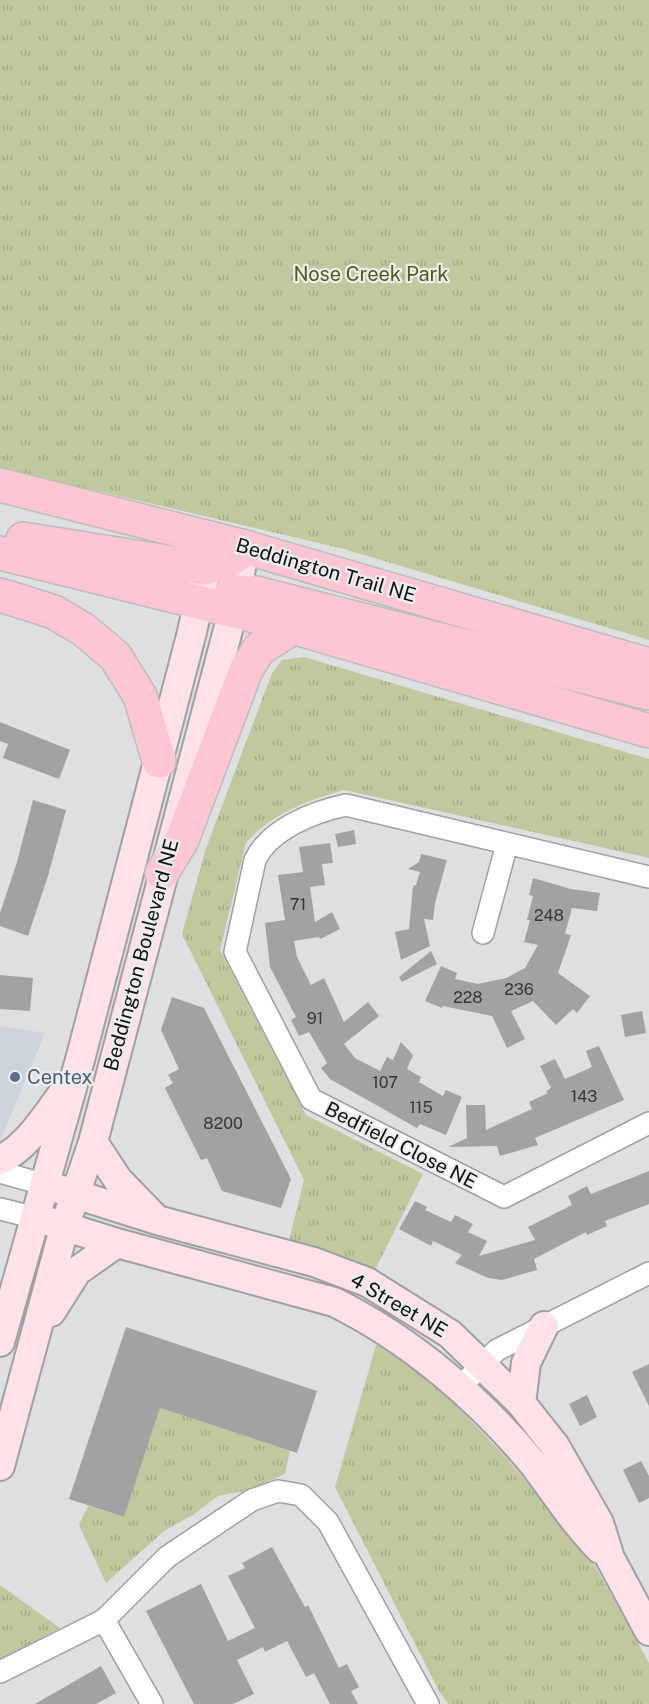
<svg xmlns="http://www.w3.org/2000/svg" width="649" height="1704" font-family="'Public Sans',sans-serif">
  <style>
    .built { fill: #cdd3db }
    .park { fill: url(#park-tufts) }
    .building { fill: #a3a1a2 }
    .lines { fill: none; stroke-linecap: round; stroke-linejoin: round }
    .minor-casing { stroke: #9fa0a2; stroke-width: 24 }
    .secondary-casing { stroke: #9fa0a2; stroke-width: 32 }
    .primary-casing { stroke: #bdbdbd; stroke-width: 36 }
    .minor { stroke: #fff; stroke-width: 21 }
    .secondary { stroke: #fee2e8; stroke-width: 28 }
    .primary { stroke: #fcc6d2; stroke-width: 33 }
    .service-dot { fill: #5c6f8a; stroke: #ebedee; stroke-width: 2 }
    .labels { text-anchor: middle; stroke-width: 4.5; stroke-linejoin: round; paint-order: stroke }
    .number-label { font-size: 16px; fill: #363637 }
    .park-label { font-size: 20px; fill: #525c17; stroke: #ebedee }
    .street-label { font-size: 20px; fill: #121213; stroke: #ebedee }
    .service-label { font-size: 20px; fill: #4e5e75; stroke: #ebedee; text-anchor: start }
  </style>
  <defs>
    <pattern id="park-tufts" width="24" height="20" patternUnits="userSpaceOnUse" patternTransform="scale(1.5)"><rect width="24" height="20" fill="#c0c99d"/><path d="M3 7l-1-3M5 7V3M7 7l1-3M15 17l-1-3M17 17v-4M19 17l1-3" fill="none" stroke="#a4ac86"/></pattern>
  </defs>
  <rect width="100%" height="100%" fill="#dedfe1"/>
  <path class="built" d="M0,1026l45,7 -45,108z"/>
  <path class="park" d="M0,0h649v640l-305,-91 -344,-81z
    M304,657l345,102v99l-305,-68c-34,9 -75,25 -98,53l-26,107 86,165 117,59 -49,98 -41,-18 -44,-14 15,-60 -122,-246 24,-86 66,-175 10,-13z
    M377,1342l64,48 60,62 53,61 41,53 54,97v41h-201l-9,-13 -104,-204z
    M160,1408l130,43 -5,23 -36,16 -31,6 -25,19 -29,16 -58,52 -27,-58 9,-19 36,11z
    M0,1585l60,43 -60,33z"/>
  <path class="building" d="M0,722l70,28 -11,29 -56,-21 5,-14 -8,-3z
    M33,800l33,10 -18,66 -20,60 -28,-10v-13l17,-51z
    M354,830l2,14 -18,3 -3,-13z
    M330,843l3,20 -11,1 3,21 -15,2 5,35 17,-10 8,17 -20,10 -1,-2 -25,4 3,16 14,28 13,-7 20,44 24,-20 11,14 -35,28 11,14 25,13 7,-14 6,3 8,-18 12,13 -6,14 14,8 -2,5 24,14 3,-6 16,7 -16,38 -26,-11 -3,4 -87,-49 -9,-11 6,-5 -18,-31 -10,4 -8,-16 5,-3 -26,-50 -5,-44 20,-3 -7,-45 25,-3 -4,-25z
    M421,854l26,6 -12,43 -2,17 -9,-1 6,27 -29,14 -6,-28 14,-3 4,-43 3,-1 4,-13 -12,-3 11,-7z
    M533,878l38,11 29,4 -3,18 -25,-3 -7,26 6,1 -13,38 32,23 -13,17 -4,-4 -17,16 -23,-24 -22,10 14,28 -18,9 -15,-32 -49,-10 -1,2 -17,-7 16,-35 16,7 -2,6 23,5 28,-6 19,-10 13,-23 -14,-3 6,-22h-3l6,-24 -4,-1z
    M431,951l6,13 -35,18 -3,-5z
    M0,975l33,3 -3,33 -30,-2z
    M172,997l32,11 87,171 -10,29 -59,-17 -15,-33 -6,2 -36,-72 8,-5 -5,-8 11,-6 -18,-39z
    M642,1011l4,22 -21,4 -4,-22z
    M599,1046l25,54 -89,38 3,7 -38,11 -3,-10 -49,1 19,-9 -1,-33h19l1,25 46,-21 -3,-7 19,-9 -2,-2 5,-3 -11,-22 15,-7 10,20 27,-12 -6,-16z
    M649,1171v33l-44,17 2,5 -20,9 -1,-3 -52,27 3,11 -35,10 -14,-2 -33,-15 7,-8 -29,-14 -2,5 -32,-17 16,-28 12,6 -2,3 26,12 4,-7 18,9 -5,8 19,9 -8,15 56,-16 -7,-13 44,-22 -4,-9 19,-10 4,8z
    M126,1327l191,64 -20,62 -137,-45 -36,109 -55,-18z
    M649,1364v42l-17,-34z
    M587,1395l10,22 -17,9 -11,-22z
    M641,1461l8,15v22l-10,5 -16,-33z
    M272,1547l33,60 3,-2 31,63 8,-4 12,23 -8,4 7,13h-28l-16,-31 -8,4 -19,-36 -22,11 -2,-5 -26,13 17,34 -21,10h-39l-48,-93 55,-27 27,57 27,-13 -27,-52 17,-8 -3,-5z
    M101,1666l15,27 -20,11h-61z"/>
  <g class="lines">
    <defs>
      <path id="minor" d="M649,877l-303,-72c-33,7 -76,24 -91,55l-20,92 76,147 193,98 145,-74
        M483,933l24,-89
        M0,1172l46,13
        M0,1209l36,9
        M459,1388l38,-38 152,-77
        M104,1620l48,84
        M0,1672l104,-52 63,-63 85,-57 26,-9 23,4 27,27 100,182"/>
      <path id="secondary" d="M93,1142l25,38 35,36
        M0,1160c29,-14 47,-46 66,-71
        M59,1189l98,31 157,42 53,20 83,52 71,69 34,43 44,77 11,35 39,73
        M47,1221l70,22 217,59c77,38 147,98 201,164 21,28 40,58 65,83
        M51,1312l26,-41 40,-28
        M0,1342l81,-286 111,-424 19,-85
        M521,1403l5,-40 18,-37
        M0,1466l65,-241 28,-83 140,-531 12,-64"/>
      <path id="primary" d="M0,485l245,62 404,118
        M23,539l182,29c17,-4 28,-8 40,-21
        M0,553l251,62 398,116
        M232,592l24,1 393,100
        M0,595l54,17 30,18 31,26 25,40 19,65
        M162,873l20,-33 64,-170 13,-21 33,-21"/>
    </defs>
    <use href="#minor" class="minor-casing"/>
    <use href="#secondary" class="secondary-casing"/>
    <use href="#primary" class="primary-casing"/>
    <use href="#minor" class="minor"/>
    <use href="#secondary" class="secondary"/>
    <use href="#primary" class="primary"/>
  </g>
  <circle class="service-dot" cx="15" cy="1077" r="6"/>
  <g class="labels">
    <g class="number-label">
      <text x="298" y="910">71</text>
      <text x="549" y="921">248</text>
      <text x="519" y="995">236</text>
      <text x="468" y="1003">228</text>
      <text x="315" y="1024">91</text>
      <text x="385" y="1088">107</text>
      <text x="584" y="1102">143</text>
      <text x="421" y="1113">115</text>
      <text x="223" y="1129">8200</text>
    </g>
    <g class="park-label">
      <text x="371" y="281">Nose Creek Park</text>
    </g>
    <g class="street-label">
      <text transform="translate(326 570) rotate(16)" y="7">Beddington Trail NE</text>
      <text transform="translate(141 955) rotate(-75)" y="7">Beddington Boulevard NE</text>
      <text transform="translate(401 1145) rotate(27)" y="7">Bedfield Close NE</text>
      <text transform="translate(399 1305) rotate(30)" y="7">4 Street NE</text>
    </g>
    <g class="service-label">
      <text x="27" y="1084">Centex</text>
    </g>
  </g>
</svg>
